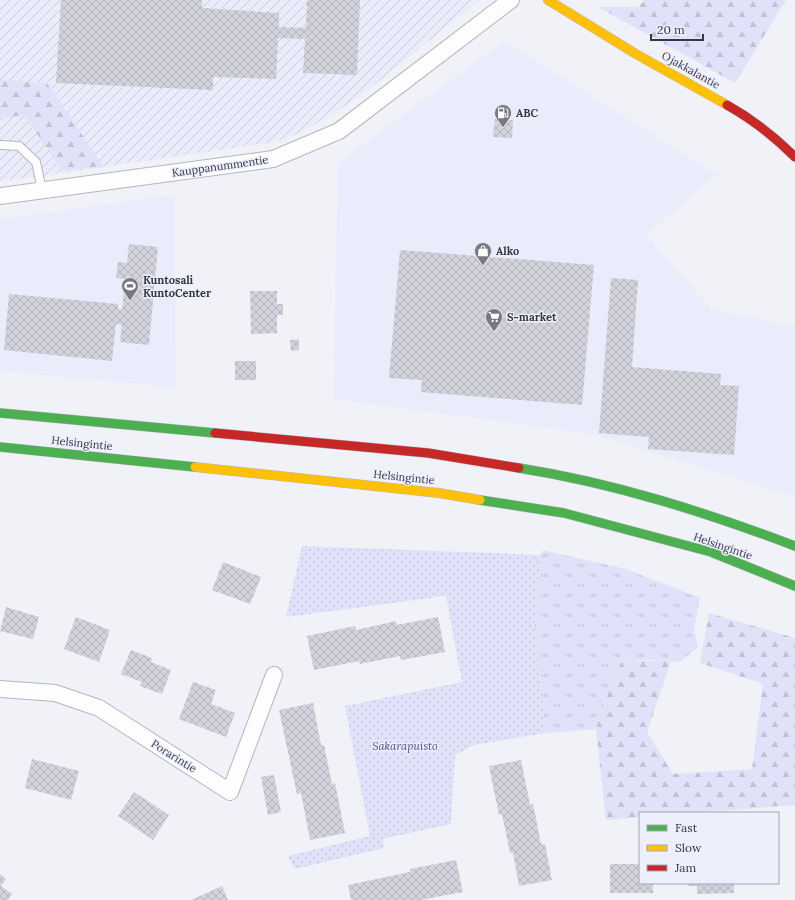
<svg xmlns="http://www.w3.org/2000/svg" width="795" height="900" font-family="Lora,serif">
<defs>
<pattern id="industrial-furrows" width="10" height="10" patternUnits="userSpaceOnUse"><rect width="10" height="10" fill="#eaecfc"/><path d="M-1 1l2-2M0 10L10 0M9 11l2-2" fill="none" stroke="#c9cbd9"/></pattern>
<pattern id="grass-tufts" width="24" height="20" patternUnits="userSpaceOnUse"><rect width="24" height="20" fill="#dfe2f8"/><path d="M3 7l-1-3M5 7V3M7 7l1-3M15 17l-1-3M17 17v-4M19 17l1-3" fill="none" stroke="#c0c2d6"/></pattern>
<pattern id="forest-firs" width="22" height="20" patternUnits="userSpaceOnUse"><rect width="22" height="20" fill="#dfe2f8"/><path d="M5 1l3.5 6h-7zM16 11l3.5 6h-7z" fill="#c0c2d6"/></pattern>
<pattern id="park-dots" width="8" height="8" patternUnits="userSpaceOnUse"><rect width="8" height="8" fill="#dfe2f8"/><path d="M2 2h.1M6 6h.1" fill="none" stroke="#c0c2d6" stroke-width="1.8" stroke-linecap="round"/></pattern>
<pattern id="building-cross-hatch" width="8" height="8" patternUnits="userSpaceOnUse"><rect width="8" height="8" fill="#d1d2db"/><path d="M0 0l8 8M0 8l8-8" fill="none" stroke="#b4b5bd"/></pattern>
</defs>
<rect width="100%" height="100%" fill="#f0f2f8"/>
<!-- built -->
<path fill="#eaecfc" d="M504,41L717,175L646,235L712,310L795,326V497L593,434L333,399L338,163Z
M174,195L176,387L0,371V219Z"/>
<!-- industrial -->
<path fill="url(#industrial-furrows)" d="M0,0H480L357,99L301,133L275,142L0,182Z"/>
<!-- grass -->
<path fill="url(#grass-tufts)" d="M543,550L626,569L700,598L694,629L698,647L680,662L654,660L622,661L608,689L596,729L545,733L534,620L541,555Z"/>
<!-- forest -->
<path fill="url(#forest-firs)" d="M645,0H786L735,83L598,7H638Z
M0,80L47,83L104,167L62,170L24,115L0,119Z
M709,613L795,638V805L693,813H640V817L606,820L596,729L608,689L622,661H671L647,732L673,774L752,769L763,684L700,663Z"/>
<!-- park -->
<path fill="url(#park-dots)" d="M302,546L541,555L534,620L545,733L474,745L455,755L451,824L382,839L384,848L295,869L288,856L370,836L345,706L462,682L446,596L286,617Z"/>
<!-- building -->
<path fill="url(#building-cross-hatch)" d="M61,0H202V8L279,13V27L306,28L307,0H360L357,75L303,73L305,39L278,38L276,79L213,77V90L56,83Z
M495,119L513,120L512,138L493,137Z
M129,244L158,247L149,345L120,342L122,325L116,324L112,361L4,350L9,294L118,304V309L122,310L125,279L116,278L118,262L127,263Z
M400,250L594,265L582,405L421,392L422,380L389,378Z
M611,278L638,280L632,367L721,374L720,385L739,386L734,455L648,449L649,437L599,433Z
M250,291H277V304H283V315H277V333L251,334Z
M299,339V350L291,351L290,340Z
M235,361H256V380H235Z
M223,562L261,577L250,604L212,590Z
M6,607L39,617L33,639L0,631Z
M76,617L110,630L99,662L64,649Z
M438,617L445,652L401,660L400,656L360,664L359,661L314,670L307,636L355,626L356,630L396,621L397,625Z
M131,650L152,658L151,662L171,670L162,694L140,686L142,682L121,674Z
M193,682L216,690L211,704L235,713L226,737L179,719Z
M313,703L321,745H324L332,784L335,783L345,833L310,840L301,793L297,794L279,710Z
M32,759L79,771L71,800L25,788Z
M521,760L530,805L533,804L541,844H545L552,880L519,886L513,853H510L502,814L499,815L489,766Z
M274,775L281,812L268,815L261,777Z
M134,792L169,815L153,840L118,816Z
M456,860L463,892L420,900H351L348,885L410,872V869Z
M610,864H640V883H653V893H610Z
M0,874L6,879L1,886L12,894L8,900H0Z
M688,883H734V893L697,894V886H688Z
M222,886L228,900H191Z"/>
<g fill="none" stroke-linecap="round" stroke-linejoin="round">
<defs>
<path id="lane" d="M0,145L19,146L36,162L42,190"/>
<path id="street" d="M0,196L273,159L339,131L511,0
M0,689L55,693L99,708L230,792L274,675"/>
<path id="fast" d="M0,413L215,433
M0,447L195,467
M519,468C614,483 705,512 795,546
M480,500L564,513L711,552L795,586"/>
<path id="slow" d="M548,0L636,54L727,105
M195,467L439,493L480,500"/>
<path id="jam" d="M727,105C752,119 775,137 795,157
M215,433L428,453L519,468"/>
</defs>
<!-- lane casing -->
<use href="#lane" stroke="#b5b6bf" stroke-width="10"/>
<!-- street casing -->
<use href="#street" stroke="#b5b6bf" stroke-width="18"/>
<!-- fast casing -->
<use href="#fast" stroke="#b5b6bf" stroke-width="10"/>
<!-- slow casing -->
<use href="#slow" stroke="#b5b6bf" stroke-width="10"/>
<!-- jam casing -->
<use href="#jam" stroke="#b5b6bf" stroke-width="10"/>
<!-- lane -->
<use href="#lane" stroke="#fdfdfe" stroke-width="8"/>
<!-- street -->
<use href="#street" stroke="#fdfdfe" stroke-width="16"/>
<!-- fast -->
<use href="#fast" stroke="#4caf50" stroke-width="9"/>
<!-- slow -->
<use href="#slow" stroke="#ffc107" stroke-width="9"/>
<!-- jam -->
<use href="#jam" stroke="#c62828" stroke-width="9"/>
</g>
<!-- icons -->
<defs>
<symbol id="fuel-pin" viewBox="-11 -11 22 30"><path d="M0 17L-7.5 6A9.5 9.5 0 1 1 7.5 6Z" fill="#777882" stroke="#edeffc"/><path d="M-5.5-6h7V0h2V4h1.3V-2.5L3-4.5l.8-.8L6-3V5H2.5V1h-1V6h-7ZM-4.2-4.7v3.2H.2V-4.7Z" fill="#fff"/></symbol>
<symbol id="shop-pin" viewBox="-11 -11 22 30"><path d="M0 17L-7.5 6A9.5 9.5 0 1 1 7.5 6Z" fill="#777882" stroke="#edeffc"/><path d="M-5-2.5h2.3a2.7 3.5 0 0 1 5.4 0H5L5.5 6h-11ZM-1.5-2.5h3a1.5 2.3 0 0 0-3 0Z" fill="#fff"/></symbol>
<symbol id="stadium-pin" viewBox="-11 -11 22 30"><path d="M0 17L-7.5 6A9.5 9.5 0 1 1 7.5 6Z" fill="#777882" stroke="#edeffc"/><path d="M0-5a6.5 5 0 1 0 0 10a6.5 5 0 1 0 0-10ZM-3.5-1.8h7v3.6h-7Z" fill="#fff"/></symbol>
<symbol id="supermarket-pin" viewBox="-11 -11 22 30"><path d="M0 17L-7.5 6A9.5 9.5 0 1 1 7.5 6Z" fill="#777882" stroke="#edeffc"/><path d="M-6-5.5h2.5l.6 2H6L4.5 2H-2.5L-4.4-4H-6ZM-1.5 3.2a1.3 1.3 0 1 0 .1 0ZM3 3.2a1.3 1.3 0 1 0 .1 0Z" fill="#fff"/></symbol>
</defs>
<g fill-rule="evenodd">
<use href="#fuel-pin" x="493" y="103" width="20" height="27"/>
<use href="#shop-pin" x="473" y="241" width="20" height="27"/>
<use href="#stadium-pin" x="120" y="276" width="20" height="27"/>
<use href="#supermarket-pin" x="484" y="307" width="20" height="27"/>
</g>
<g text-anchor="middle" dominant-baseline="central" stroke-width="3" stroke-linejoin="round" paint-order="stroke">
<!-- street labels -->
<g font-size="11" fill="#363743" stroke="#edeffc">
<text transform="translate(691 70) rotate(29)">Ojakkalantie</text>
<text transform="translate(220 166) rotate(-8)">Kauppanummentie</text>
<text transform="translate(82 443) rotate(6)">Helsingintie</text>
<text transform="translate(404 477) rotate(6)">Helsingintie</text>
<text transform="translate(723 546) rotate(19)">Helsingintie</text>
<text transform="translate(174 756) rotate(32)">Porarintie</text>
</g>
<!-- poi labels -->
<g font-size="11" font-weight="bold" fill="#363743" stroke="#edeffc" text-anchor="start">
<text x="516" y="113">ABC</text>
<text x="496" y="251">Alko</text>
<text x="143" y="280">Kuntosali<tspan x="143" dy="13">KuntoCenter</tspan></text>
<text x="507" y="317">S-market</text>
</g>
<!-- park labels -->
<g font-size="11" font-style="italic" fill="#4c4a9c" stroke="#edeffc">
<text x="405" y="746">Sakarapuisto</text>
</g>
</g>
<!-- legend -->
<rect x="639" y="812" width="140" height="72" fill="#edeffc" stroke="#a4a5b2"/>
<rect x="647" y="825" width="20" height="6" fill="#4caf50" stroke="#a4a5b2"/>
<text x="675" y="832" font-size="12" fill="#363743">Fast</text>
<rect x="647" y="845" width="20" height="6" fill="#ffc107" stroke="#a4a5b2"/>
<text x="675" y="852" font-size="12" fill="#363743">Slow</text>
<rect x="647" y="865" width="20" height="6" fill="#c62828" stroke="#a4a5b2"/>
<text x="675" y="872" font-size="12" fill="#363743">Jam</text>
<!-- scale -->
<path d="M651 34v6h52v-6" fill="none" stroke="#363743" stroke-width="2"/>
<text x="657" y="34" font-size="12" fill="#363743" stroke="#edeffc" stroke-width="3" paint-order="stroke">20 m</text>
</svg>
